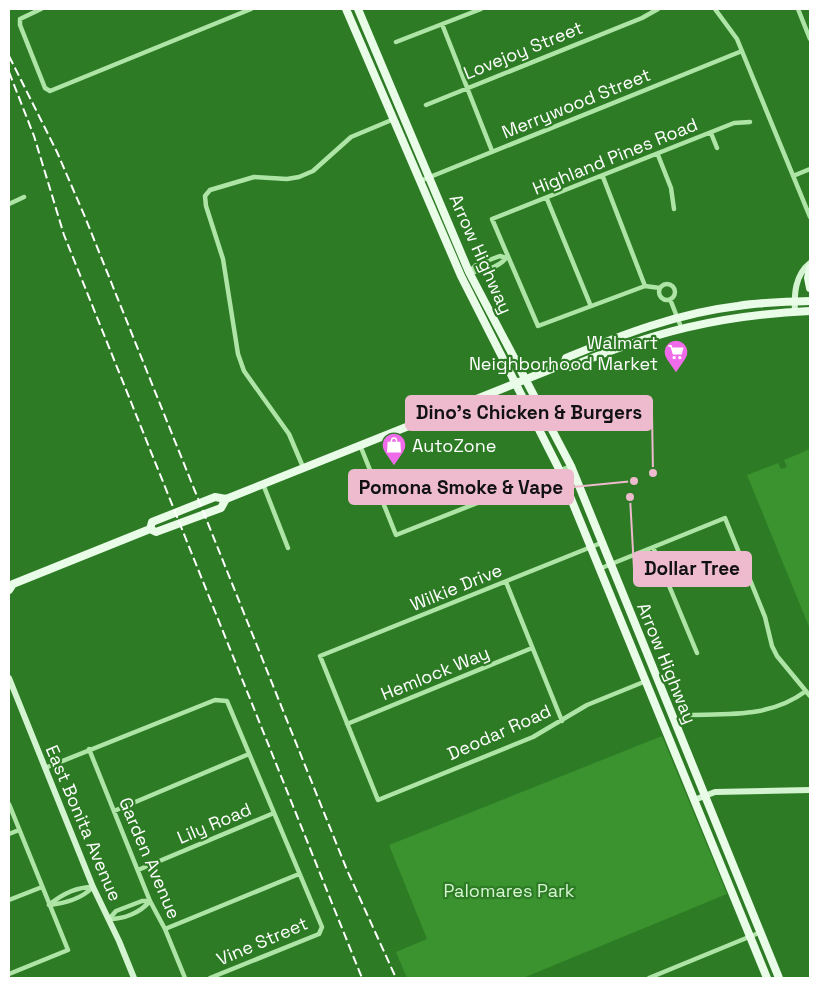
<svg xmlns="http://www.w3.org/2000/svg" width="819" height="987" font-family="'Space Grotesk',sans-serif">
<rect width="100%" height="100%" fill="#2d7b24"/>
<!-- green -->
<path fill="#3a932e" d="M810,449V629L747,475L778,463L781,469L787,467L784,460Z
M662,736L727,894L523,978H407L396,952L427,939L389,845Z"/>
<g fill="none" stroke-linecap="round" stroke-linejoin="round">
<!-- street -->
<path stroke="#aee5a7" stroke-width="4.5" d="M41,9L20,19V25L45,88L50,91L251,9
M715,9L737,39L810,217
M798,9L810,39
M442,24L492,151
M396,42L481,9
M426,105L642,18L658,9
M711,133L717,148
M658,155L671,188L674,209
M793,176L810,169
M603,177L645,286L660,288
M420,181L742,51
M547,199L590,304
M9,204L24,197
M500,256L506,258C498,268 482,272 469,272L476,265Z
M659 292a8 8 0 1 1 16 0a8 8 0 1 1-16 0Z
M645,286L538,326L492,219L734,123L750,122
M670,299L681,327
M360,445L396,535L571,466
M303,467L289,434L244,371L238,354L223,259L206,206L205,196L210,190L254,177L287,179L299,177L313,171L351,137L394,119
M263,484L288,548
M601,543L320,656L378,800L533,737L587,705L646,681
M653,547L697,653
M599,569L725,518L765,617L772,646L777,656L810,696
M506,582L562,721
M685,711L690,715C732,714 771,717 806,691
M347,724L532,648
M89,749L150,901L165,929L185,978
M45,768L215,700L227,701L322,927L319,934L210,978
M9,804L68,950L9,974
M114,811L249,754
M9,834L19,830
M138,870L274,813
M9,900L42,887
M142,901H150C140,913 124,919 109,919L116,911Z
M49,905C62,894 76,887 93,887
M49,905C66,903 81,899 93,887
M165,929L299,874
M649,978L761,932"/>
<!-- secondary -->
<path stroke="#d4f4d1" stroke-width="6" d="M795,312C794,294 795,275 810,263
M9,678L93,887L119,941L134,978
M694,800L715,792L810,790"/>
<!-- primary -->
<path stroke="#e9fce8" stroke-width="8" d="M346,9L461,276L558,467L767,978
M358,9L469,272L571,466L779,978
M810,268L808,278L810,288
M564,364L566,358C621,335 678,313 738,306C762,302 786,302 810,301
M150,529L152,522L215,497L226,499L564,364L570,367C653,332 720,315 810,311
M9,590L13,584L150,529L156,532L221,508L226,499"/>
<!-- rail -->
<path stroke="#fff" stroke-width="2" stroke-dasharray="9 4" stroke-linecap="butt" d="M9,56L57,152L85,217L347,870L396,978
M9,72L34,136L64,235L362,978"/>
</g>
<!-- icons -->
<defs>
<symbol id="supermarket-pin" viewBox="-11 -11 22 30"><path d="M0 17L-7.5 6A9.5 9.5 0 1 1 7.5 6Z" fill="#ef6be9" stroke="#2d7b24"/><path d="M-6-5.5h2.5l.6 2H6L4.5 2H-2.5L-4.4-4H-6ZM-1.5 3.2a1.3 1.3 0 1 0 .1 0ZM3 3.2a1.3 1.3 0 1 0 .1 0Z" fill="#fff"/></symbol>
<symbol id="shop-pin" viewBox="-11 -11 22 30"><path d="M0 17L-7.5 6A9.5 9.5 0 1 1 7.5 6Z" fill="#ef6be9" stroke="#2d7b24"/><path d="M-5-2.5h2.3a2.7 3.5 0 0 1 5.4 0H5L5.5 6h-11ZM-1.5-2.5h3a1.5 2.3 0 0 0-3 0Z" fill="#fff"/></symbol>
</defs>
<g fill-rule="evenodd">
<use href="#supermarket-pin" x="662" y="338" width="28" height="38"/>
<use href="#shop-pin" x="380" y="431" width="28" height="38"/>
</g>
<g text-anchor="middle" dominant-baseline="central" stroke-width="4.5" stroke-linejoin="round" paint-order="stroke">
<!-- street labels -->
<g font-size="18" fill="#fff" stroke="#2d7b24">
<text transform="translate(523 50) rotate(-22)">Lovejoy Street</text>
<text transform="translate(576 103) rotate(-22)">Merrywood Street</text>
<text transform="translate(615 156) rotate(-22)">Highland Pines Road</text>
<text transform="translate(481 254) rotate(66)">Arrow Highway</text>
<text transform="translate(456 587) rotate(-22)">Wilkie Drive</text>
<text transform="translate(667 663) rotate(68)">Arrow Highway</text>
<text transform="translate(435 673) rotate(-22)">Hemlock Way</text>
<text transform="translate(499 732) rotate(-24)">Deodar Road</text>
<text transform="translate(84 823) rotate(67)">East Bonita Avenue</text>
<text transform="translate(214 823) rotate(-23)">Lily Road</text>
<text transform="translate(150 858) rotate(67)">Garden Avenue</text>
<text transform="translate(262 941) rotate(-23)">Vine Street</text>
</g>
<!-- poi labels -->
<g font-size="18" fill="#fff" stroke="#2d7b24" text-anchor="end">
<text x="658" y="342">Walmart<tspan x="658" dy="21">Neighborhood Market</tspan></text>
<text x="412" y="445" text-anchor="start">AutoZone</text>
</g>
<!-- park labels -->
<g font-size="18" fill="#d6f6d2" stroke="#2d7b24">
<text x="509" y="890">Palomares Park</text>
</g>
</g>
<!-- callouts -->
<path fill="none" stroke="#edbace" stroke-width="2" d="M653 473L652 413M634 481L573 487M630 497L634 569"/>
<g fill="#edbace" stroke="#2d7b24" stroke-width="2">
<circle cx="653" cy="473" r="5"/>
<circle cx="634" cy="481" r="5"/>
<circle cx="630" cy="497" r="5"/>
</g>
<g fill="#edbace" stroke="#edbace" stroke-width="2">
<rect x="406" y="396" width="246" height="34" rx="5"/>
<rect x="349" y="470" width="224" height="34" rx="5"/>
<rect x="634" y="552" width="117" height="34" rx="5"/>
</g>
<g font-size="19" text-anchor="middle" font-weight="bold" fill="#111">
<text x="529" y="419">Dino's Chicken &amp; Burgers</text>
<text x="461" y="494">Pomona Smoke &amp; Vape</text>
<text x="692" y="575">Dollar Tree</text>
</g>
<!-- border -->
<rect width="819" height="987" fill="none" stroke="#ffffff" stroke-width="20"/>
</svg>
